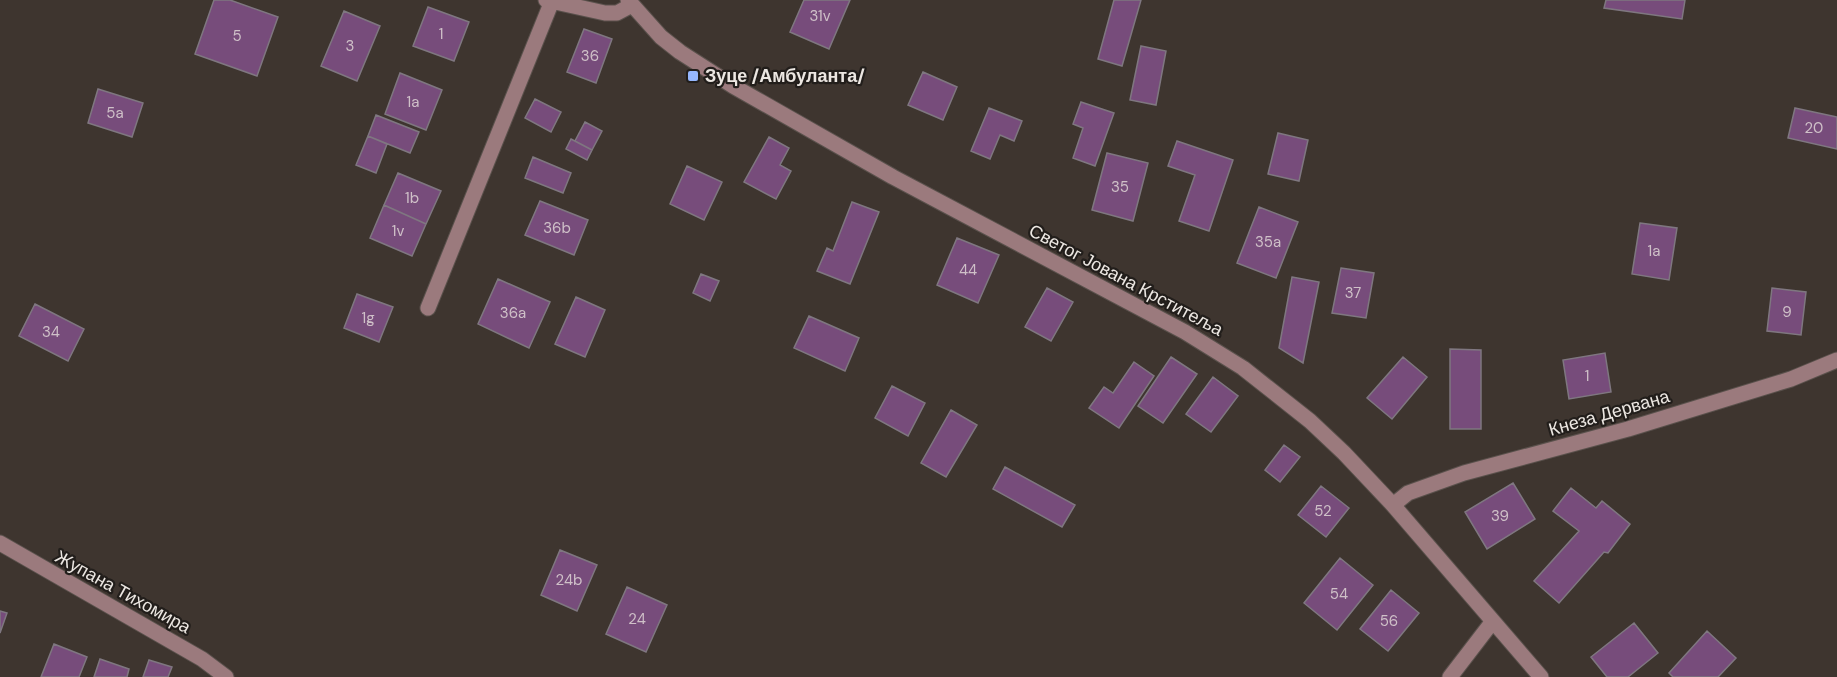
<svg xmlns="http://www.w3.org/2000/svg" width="1837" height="677" font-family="'DM Sans',sans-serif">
<rect width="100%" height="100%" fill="#3e352f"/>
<!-- building -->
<path fill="#774c7b" stroke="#7f7780" stroke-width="1.5" d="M214,0H230L278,17L257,76L195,54Z
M804,0H850L829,49L790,32Z
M1114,0H1141L1122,66L1098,59Z
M1606,0H1685L1682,19L1604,8Z
M428,7L469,22L454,61L413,46Z
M344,11L380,26L357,81L321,66Z
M584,29L612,39L596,83L567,72Z
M1141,46L1166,51L1156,105L1130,100Z
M923,72L957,87L943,120L908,105Z
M400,73L442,90L426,130L385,114Z
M98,89L143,103L132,137L88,123Z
M535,99L561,112L551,132L525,118Z
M1081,102L1114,113L1095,166L1073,158L1083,128L1073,124Z
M989,108L1022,121L1014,141L1000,135L990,159L971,151Z
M1795,108L1837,117V149L1788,138Z
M376,115L419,132L410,153L368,136Z
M585,122L602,131L592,150L575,141Z
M1278,133L1308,140L1299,181L1268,174Z
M368,136L387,144L376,173L356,165Z
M769,137L789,148L780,165L791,171L776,199L744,182Z
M571,139L592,150L587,160L566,149Z
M1177,141L1233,160L1209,231L1179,221L1195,175L1168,166Z
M1107,153L1148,163L1133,221L1092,210Z
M533,157L571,173L563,193L525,178Z
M687,166L722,182L704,220L670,204Z
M398,173L441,191L426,224L384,205Z
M540,201L588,220L574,255L525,235Z
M852,202L879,212L850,284L817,271L827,248L833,251Z
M384,205L426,224L412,256L370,238Z
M1259,207L1298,222L1276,278L1237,263Z
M1640,223L1677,228L1669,280L1632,274Z
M957,238L999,255L978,303L937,285Z
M1341,268L1374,273L1366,318L1332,313Z
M701,274L719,281L710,301L693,293Z
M1292,277L1319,282L1303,363L1279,348Z
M498,279L550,302L529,348L478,324Z
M1047,288L1073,302L1051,341L1025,327Z
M1772,288L1806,292L1801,335L1767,331Z
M357,294L393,307L379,342L344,328Z
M576,297L605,310L585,357L555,344Z
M35,304L84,329L68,361L19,336Z
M809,316L859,338L845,371L794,348Z
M1450,349L1481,350V429H1450Z
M1605,353L1611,392L1569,399L1563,360Z
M1171,357L1197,374L1163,423L1138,406Z
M1403,357L1427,377L1392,419L1367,398Z
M1134,362L1154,376L1119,428L1089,408L1104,387L1113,393Z
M1213,377L1238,396L1211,432L1186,414Z
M892,386L925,403L908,436L875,418Z
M951,410L977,425L946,477L921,463Z
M1284,445L1300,457L1280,482L1265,470Z
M1005,467L1075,505L1062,527L993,489Z
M1513,483L1535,519L1487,549L1465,512Z
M1321,486L1349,508L1326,537L1298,515Z
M1571,488L1596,508L1602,501L1630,524L1608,553L1604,552L1559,603L1534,581L1579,531L1553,511Z
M560,550L597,565L577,611L541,595Z
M1340,558L1373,585L1337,630L1304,603Z
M627,587L667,605L646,652L606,634Z
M1391,590L1419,613L1388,651L1360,629Z
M0,611L7,613L0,633Z
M1634,623L1658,653L1628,677H1607L1591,657Z
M1707,631L1736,658L1718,677H1673L1669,673Z
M54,644L87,657L79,677H41Z
M100,659L129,669L127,677H94Z
M149,660L172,667L168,677H143Z"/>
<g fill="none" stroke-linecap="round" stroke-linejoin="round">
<defs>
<path id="minor" d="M546,0L605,13H617L632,5
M628,0L661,37L680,52L733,86L893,177L1185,332L1243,368L1310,421L1344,453L1393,505L1541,677
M428,308L552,1
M1393,505L1408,493L1464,473L1628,429L1791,379L1837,360
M0,543L202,659L226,677
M1450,677L1493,621"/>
</defs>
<!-- minor casing -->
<use href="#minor" stroke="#5a514c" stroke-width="17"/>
<!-- minor -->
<use href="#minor" stroke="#9b7a7d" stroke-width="15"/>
</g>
<!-- markers -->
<rect fill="#95b6fd" stroke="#221e1b" stroke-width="2" x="687" y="70" width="12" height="12" rx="3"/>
<g text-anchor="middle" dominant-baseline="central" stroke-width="4.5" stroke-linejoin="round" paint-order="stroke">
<!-- number labels -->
<g font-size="15" fill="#cfc0c8">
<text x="820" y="16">31v</text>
<text x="441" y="34">1</text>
<text x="237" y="36">5</text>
<text x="350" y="46">3</text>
<text x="590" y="56">36</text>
<text x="413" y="102">1a</text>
<text x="115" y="113">5a</text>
<text x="1814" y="128">20</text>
<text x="1120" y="187">35</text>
<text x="412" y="198">1b</text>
<text x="557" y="228">36b</text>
<text x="398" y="231">1v</text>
<text x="1268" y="242">35a</text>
<text x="1654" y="251">1a</text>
<text x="968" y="270">44</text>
<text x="1353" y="293">37</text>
<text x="1787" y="312">9</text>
<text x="513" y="313">36a</text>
<text x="368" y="318">1g</text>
<text x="51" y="332">34</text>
<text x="1587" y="376">1</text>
<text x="1323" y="511">52</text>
<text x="1500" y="516">39</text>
<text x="569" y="580">24b</text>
<text x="1339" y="594">54</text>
<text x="637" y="619">24</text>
<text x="1389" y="621">56</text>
</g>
<!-- poi labels -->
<g font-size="18" font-weight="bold" fill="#ece7e2" stroke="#221e1b" text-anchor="start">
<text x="705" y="76">Зуце /Амбуланта/</text>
</g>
<!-- street labels -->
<g font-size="18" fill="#ece7e2" stroke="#221e1b">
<text transform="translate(1126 280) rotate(28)">Светог Јована Крститеља</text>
<text transform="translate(1609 413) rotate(-16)">Кнеза Дервана</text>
<text transform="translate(123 592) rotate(29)">Жупана Тихомира</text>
</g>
</g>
</svg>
